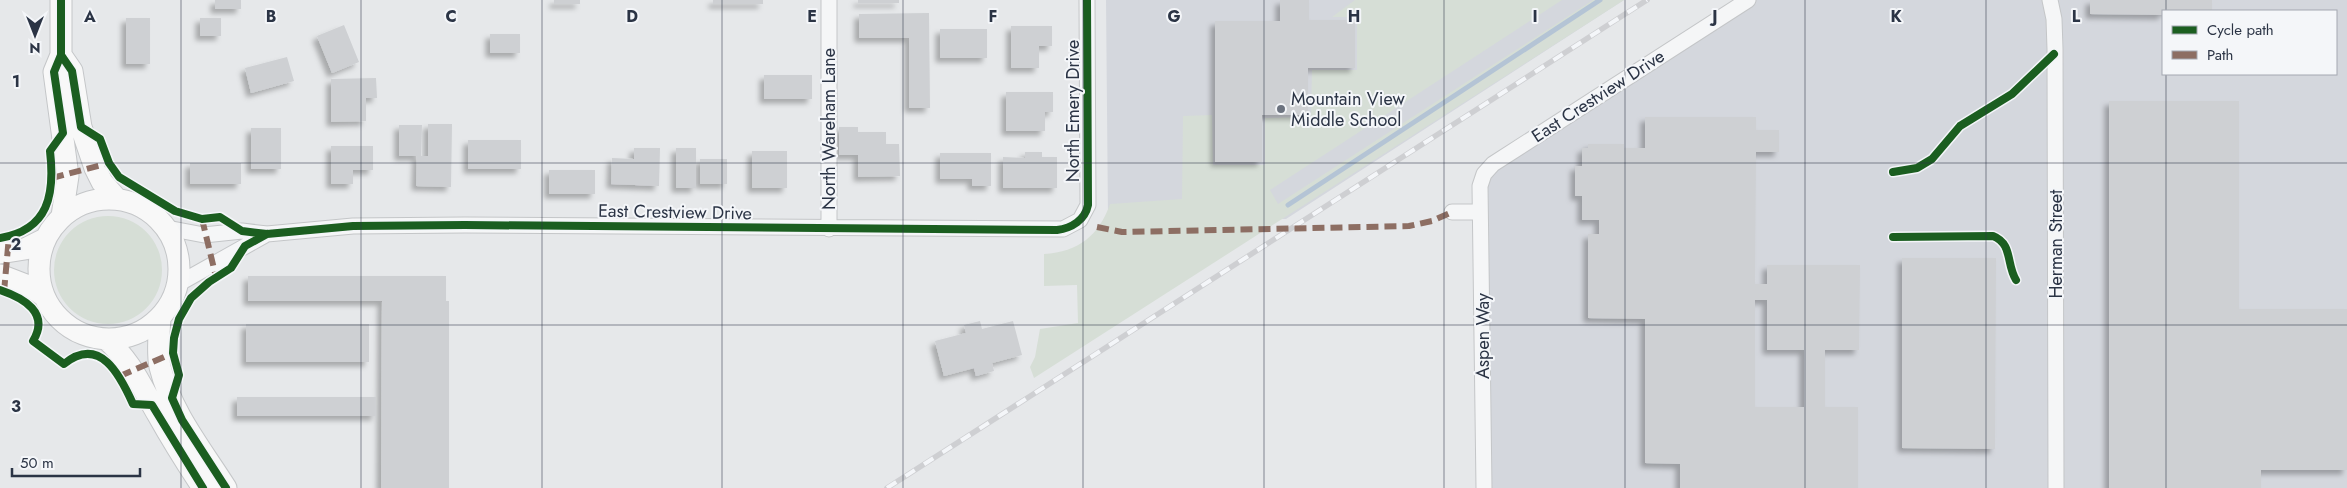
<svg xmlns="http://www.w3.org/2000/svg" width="2347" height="488" font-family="Jost,sans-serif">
<defs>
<filter id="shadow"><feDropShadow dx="-4.5" dy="4.5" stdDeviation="2.5" flood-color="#0004"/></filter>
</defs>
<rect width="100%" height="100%" fill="#e6e8ea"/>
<!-- built -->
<path fill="#d4d7dd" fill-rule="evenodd" d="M1106,0H1624L1286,219L1108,218Z
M1737,0H2347V488H1481L1480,212L1493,164ZM2163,11H2336V74H2163Z"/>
<!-- green -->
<path fill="#d6ded6" d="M1355,0H1562L1270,190L1278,204L1593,0H1624L1034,378L1030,367L1035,357L1040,329L1078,323L1077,285L1044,286V254C1079,252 1099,235 1110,204L1182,199L1183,116L1212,115L1213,165H1265V118L1311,117L1312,70H1357V17H1332Z
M54 270a54 54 0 1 1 108 0a54 54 0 1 1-108 0Z"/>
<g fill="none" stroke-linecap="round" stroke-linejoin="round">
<!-- stream -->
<path stroke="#b4c4d5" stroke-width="5" d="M1288,205L1600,0"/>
</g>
<!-- building -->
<path fill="#ced0d3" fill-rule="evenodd" filter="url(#shadow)" d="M215,0H241V9H215Z
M554,0H580V4H554Z
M713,0H763V4H713Z
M858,0H899V3H858Z
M1280,0H1309V20H1355V68H1308V115H1262V162H1215V21H1280Z
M2090,0H2212V11H2163V15L2090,14Z
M929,13L930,108H909V38H859V14Z
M126,18H150V64H126Z
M200,18H221V36H200Z
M344,25L359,62L332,73L317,36Z
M1011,26H1052V46H1039V68H1011Z
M940,29H987V58H940Z
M490,34H520V53H490Z
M287,57L294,81L251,93L245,68Z
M764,75H812V99H764Z
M376,78L377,98H366V121L331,122V79Z
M1006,92H1053V112H1045V131H1006Z
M2109,101H2239V309H2347V470H2261V488H2109Z
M1645,117H1756V130H1779V152H1756L1755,284H1767V265H1860L1859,350H1825V407H1858V488H1680V464L1645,463V319L1588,318V234H1599V220H1582V196H1575V166H1582V148H1588V144H1624V148H1645ZM1755,300H1767V350H1804V407H1755Z
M428,124H452L451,187L416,186L417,156H399V125H422L421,156H428Z
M839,127H858V132H886V144H899L900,176L858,177V155H839Z
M251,128H281V169H251Z
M468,140H521V169H468Z
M331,146H373V170H353V184H331Z
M634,148H660L659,186L611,184L612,158L634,159Z
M676,148H696V188H676Z
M752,151H787V188H752Z
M1025,152H1042V157H1057V188H1003V157L1025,158Z
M940,153H991V186H972V179H940Z
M700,159H727V184H700Z
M190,163H241V184H190Z
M549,170H595V194H549Z
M1902,258H1996L1995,449L1902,448Z
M248,276H446V301H449V488H381L382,301H248Z
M980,321L982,329L1013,321L1022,355L992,363L994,371L976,376L974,368L944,376L935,341L966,333L964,325Z
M246,324H369V362H246Z
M237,397H376V416H237Z"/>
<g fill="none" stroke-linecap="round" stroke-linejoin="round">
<defs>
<path id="street" d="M2050,0L2054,19L2055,49L2056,488
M1452,212H1480
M167,228L204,235L242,231L267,234L353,226L465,225L1063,229L1080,220L1088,205L1087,0
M829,229V0
M178,284L267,234
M1484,488L1480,186L1484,174L1493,164L1748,0"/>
<path id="secondary" d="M61,0V55L54,72L68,176L62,216
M61,55L72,71L81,127L95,168L102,182L116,198
M39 269a70 70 0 1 1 140 0a70 70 0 1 1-140 0Z
M0,253L25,249L45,239
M0,275L31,287L44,296
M160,318C159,334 157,352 160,367C171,412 202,450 226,488
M106,339C132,362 141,386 158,415C172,440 187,464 203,488"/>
</defs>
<!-- street casing -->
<use href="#street" stroke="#c4c6c8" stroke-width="17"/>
<!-- secondary casing -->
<use href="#secondary" stroke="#c4c6c8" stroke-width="23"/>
<!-- street -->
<use href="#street" stroke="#f5f6f7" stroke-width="15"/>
<!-- secondary -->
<use href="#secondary" stroke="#f8f8f8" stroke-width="21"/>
<defs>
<path id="rail" d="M887,488L1647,0"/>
</defs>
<!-- rail casing -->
<use href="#rail" stroke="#cecfd2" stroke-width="5.5"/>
<!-- rail -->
<use href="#rail" stroke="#f4f6f9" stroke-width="4" stroke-dasharray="11" stroke-linecap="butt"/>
<!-- quiet -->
<path stroke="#8d6e63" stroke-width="6" stroke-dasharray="12 6" stroke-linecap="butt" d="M52,178L109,163
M202,219L216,277
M1097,227L1122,232L1409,226L1432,221L1452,212
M4,292L9,236
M120,376L173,353"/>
<defs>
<path id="cycleway" d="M61,55L72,71L81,127L100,139L109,163L119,177L175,211L202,219L220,217L242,231L267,234L353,226L465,225L1057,230C1072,228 1085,220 1088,205L1087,0
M1893,172L1917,168L1932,159L1960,126L2012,94L2054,54
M1893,237L1993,236C2013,244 2006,264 2016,280
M0,238C49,230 55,194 50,151L63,133L54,72L61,55V0
M0,290C24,298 50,313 33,341L64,364C100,335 120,375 133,404L152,405L203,488
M226,488L182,420L172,398L179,375L173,353L174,338L179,319L191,298L209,282L231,268L245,246L267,234"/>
</defs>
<!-- cycleway casing -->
<use href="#cycleway" stroke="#f4f6f9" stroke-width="11"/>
<!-- cycleway -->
<use href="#cycleway" stroke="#1b5e20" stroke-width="8"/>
</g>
<!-- grid -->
<path fill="none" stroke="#2b3445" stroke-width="1" stroke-opacity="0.55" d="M181,0V488M361,0V488M542,0V488M722,0V488M903,0V488M1083,0V488M1264,0V488M1444,0V488M1625,0V488M1805,0V488M1986,0V488M2166,0V11M2166,74V488M0,163H2347M0,325H2347"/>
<!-- markers -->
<circle fill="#6c737f" stroke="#f4f6f9" stroke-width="2" cx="1281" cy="109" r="5"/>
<g text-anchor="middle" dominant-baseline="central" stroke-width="4" stroke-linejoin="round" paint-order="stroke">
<!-- street labels -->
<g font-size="18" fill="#2b3445" stroke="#f4f6f9">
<text transform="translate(1598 96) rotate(-33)">East Crestview Drive</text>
<text transform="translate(1073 111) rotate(-90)">North Emery Drive</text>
<text transform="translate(829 129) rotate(-90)">North Wareham Lane</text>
<text transform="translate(675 212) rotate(1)">East Crestview Drive</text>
<text transform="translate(2056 244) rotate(-90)">Herman Street</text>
<text transform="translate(1483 336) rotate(-90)">Aspen Way</text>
</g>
<!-- poi labels -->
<g font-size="18" fill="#2b3445" stroke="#f4f6f9" text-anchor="start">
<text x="1291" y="99">Mountain View<tspan x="1291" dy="21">Middle School</tspan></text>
</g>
</g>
<g font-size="16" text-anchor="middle" font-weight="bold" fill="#2b3445" stroke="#f4f6f9" stroke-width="4" stroke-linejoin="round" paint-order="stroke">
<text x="90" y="22">A</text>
<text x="271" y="22">B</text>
<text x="451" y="22">C</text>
<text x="632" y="22">D</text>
<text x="812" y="22">E</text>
<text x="993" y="22">F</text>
<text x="1174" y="22">G</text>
<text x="1354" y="22">H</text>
<text x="1535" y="22">I</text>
<text x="1715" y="22">J</text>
<text x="1896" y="22">K</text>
<text x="2076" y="22">L</text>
<text x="16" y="87">1</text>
<text x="16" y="250">2</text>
<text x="16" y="412">3</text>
</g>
<!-- legend -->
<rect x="2162" y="10" width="175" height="65" fill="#f4f6f9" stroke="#a4a8b1"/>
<rect x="2172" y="26" width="25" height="8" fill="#1b5e20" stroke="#a4a8b1"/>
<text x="2207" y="35" font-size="15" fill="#2b3445">Cycle path</text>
<rect x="2172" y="51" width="25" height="8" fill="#8d6e63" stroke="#a4a8b1"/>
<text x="2207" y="60" font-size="15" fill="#2b3445">Path</text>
<!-- north arrow -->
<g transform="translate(35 35) rotate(180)" stroke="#f4f6f9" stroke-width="4" paint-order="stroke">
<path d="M0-4L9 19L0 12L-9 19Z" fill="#2b3445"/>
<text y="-8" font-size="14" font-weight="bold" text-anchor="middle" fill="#2b3445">N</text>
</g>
<!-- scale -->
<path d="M12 468v8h128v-8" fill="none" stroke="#2b3445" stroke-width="2.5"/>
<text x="20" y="468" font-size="15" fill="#2b3445" stroke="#f4f6f9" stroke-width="4" paint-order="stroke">50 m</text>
</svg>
